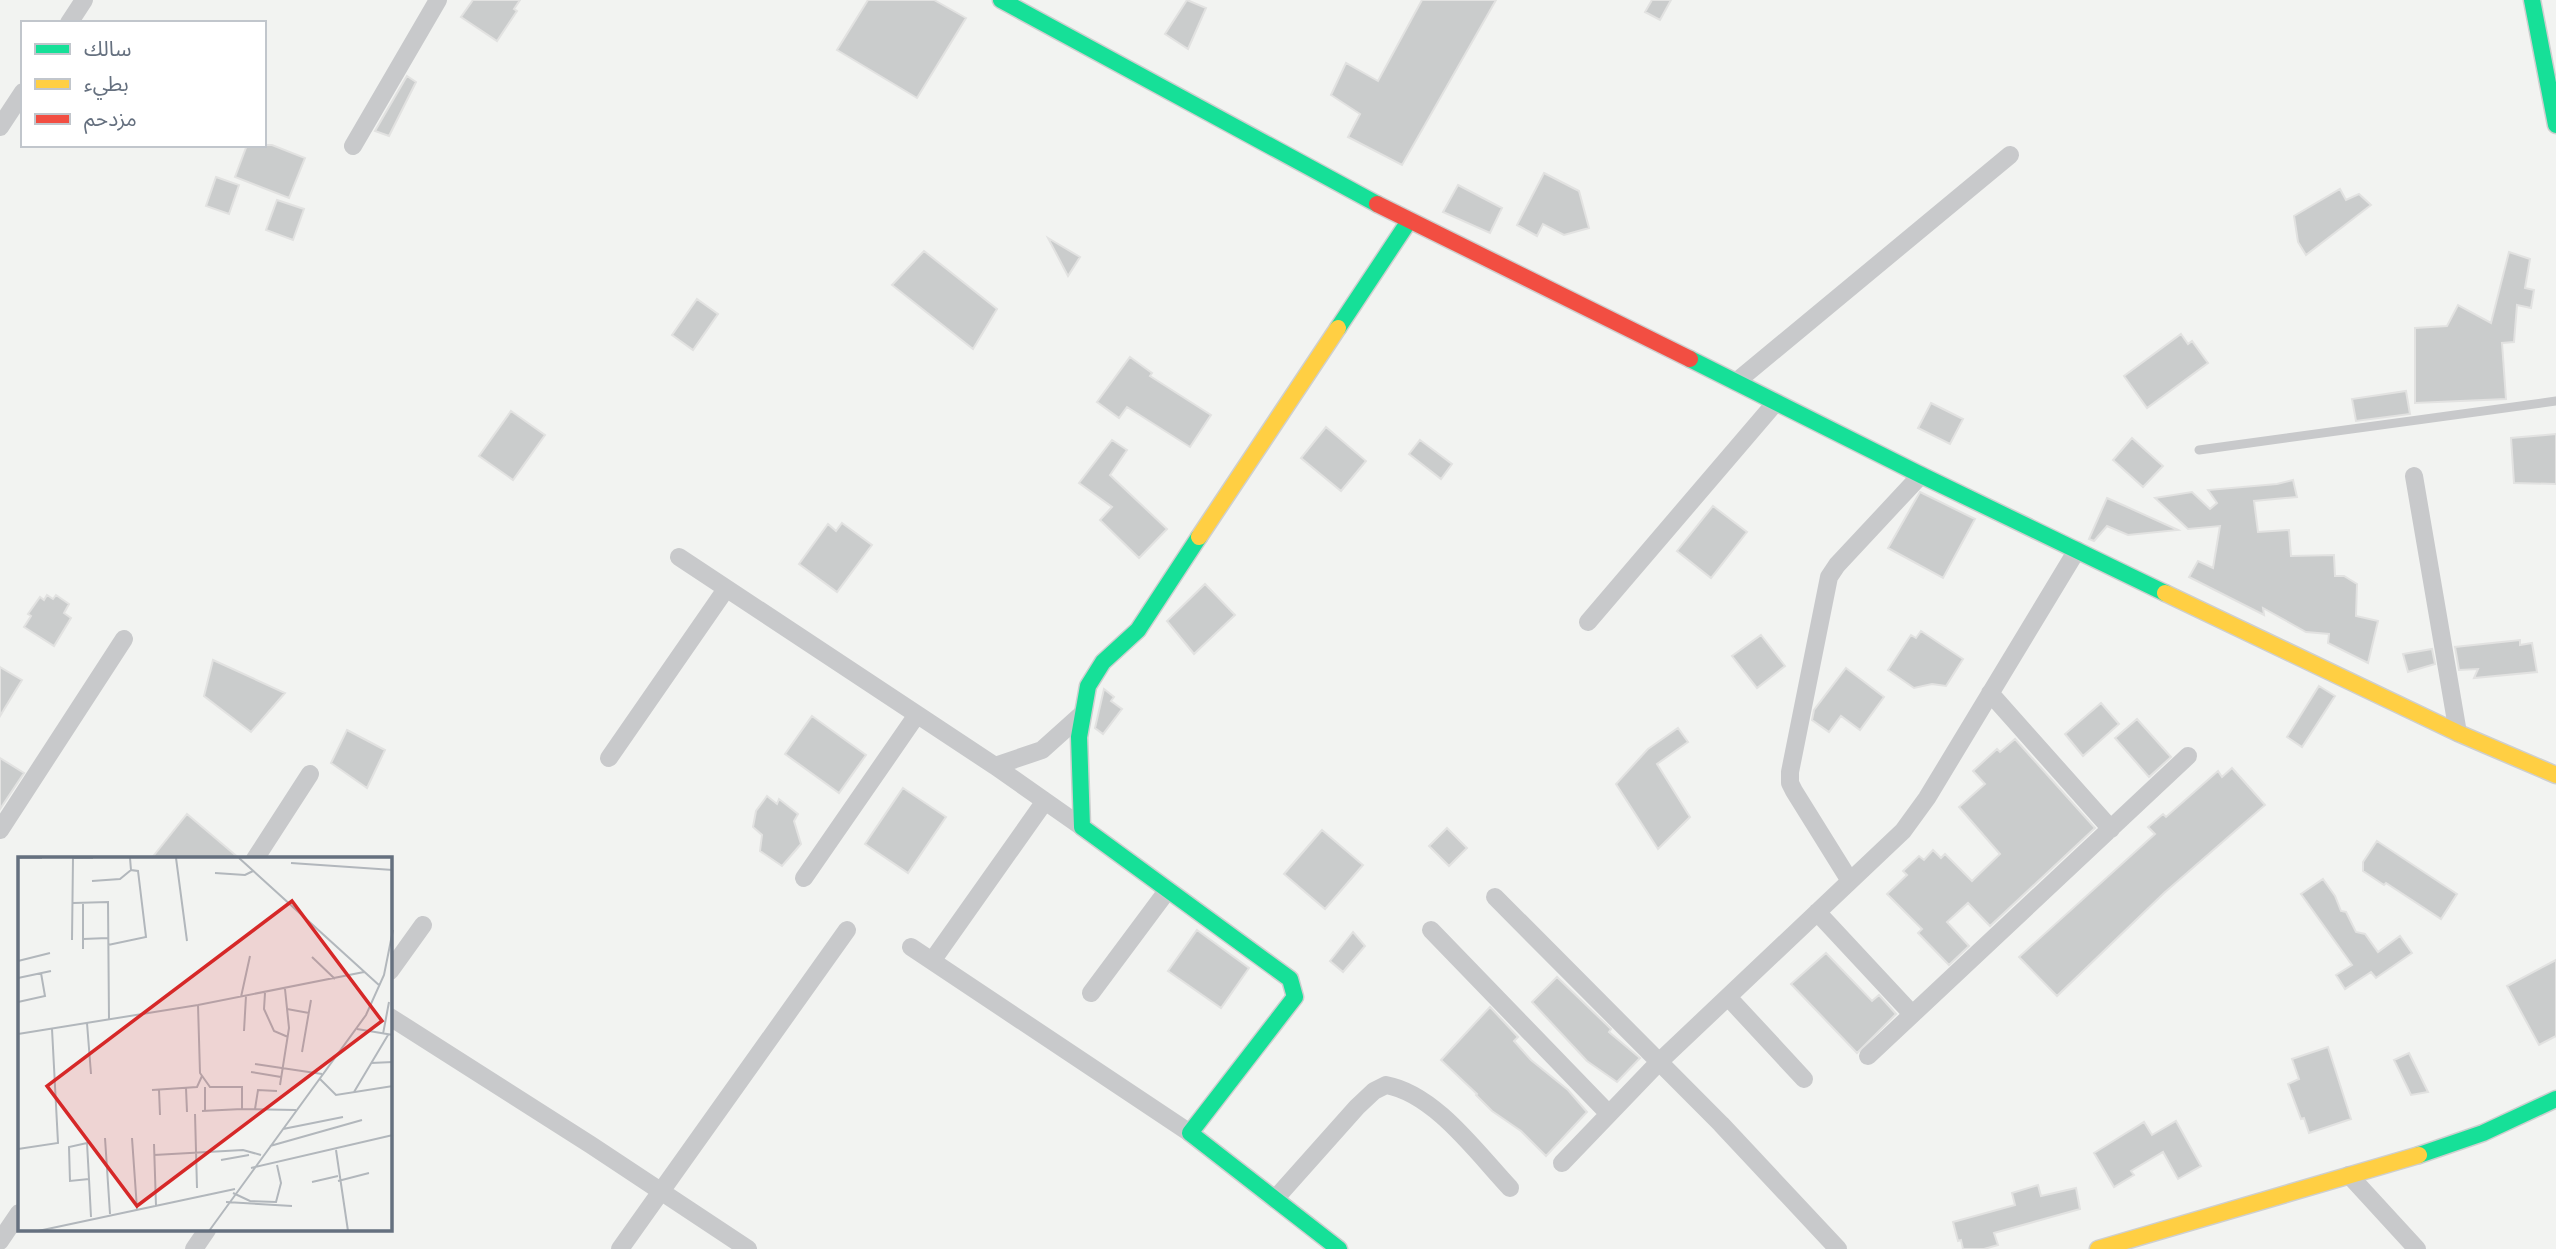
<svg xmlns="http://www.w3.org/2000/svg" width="2556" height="1249" font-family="'Exo 2','Noto Sans Arabic',sans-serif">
<rect width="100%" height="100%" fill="#f2f3f1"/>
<!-- building -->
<path fill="#cacccc" stroke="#e2e2e1" stroke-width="2" d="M473,0H520L514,9L517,11L497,41L461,17Z
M868,0H934L966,18L917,98L837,50Z
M1187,0L1206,8L1188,49L1165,34Z
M1422,0H1496L1402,165L1348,137L1360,114L1331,95L1346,63L1378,81Z
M1652,0H1671L1660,20L1645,12Z
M407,76L416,82L389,136L375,131Z
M247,145H272L305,158L289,198L235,177Z
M1544,173L1579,191L1589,228L1564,235L1543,224L1537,236L1517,225Z
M216,177L239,185L229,214L206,206Z
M1458,185L1502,208L1490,233L1443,212Z
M2340,189L2346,200L2359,194L2371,205L2306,255L2298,242L2294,216Z
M277,200L304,209L293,240L266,230Z
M1048,238L1080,257L1068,276Z
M924,251L997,309L973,349L892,285Z
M2509,252L2530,259L2525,288L2534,290L2531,308L2517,305L2514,342L2502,343L2506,399L2415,403V328L2447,326L2458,305L2491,323Z
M697,299L718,314L693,350L672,335Z
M2181,334L2188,344L2192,341L2208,363L2147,408L2124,376Z
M1130,357L1152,373L1150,376L1211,415L1190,447L1127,407L1119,418L1097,402Z
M2406,391L2410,414L2356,421L2352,399Z
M1931,403L1963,419L1950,444L1918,428Z
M511,411L545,435L513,480L479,456Z
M1326,427L1366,461L1341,491L1301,458Z
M2556,434V484L2514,483L2511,438Z
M2132,438L2163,466L2143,487L2113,460Z
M1112,440L1127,450L1110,475L1167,529L1139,558L1100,520L1112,507L1079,483Z
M1420,440L1452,464L1441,479L1409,454Z
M2293,480L2297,497L2254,501L2258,532L2289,530L2291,556L2334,555L2335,576H2344L2357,584L2356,616L2378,621L2368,663L2328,643L2329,634L2306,632L2263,608L2264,615L2189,577L2198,561L2213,568L2220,526L2188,529L2155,498L2192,492L2210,509L2217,503L2208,490L2277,484Z
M1920,492L1975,519L1943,578L1888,548Z
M2107,498L2125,506L2178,530L2128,535L2107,526L2094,541L2089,539Z
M1713,506L1747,532L1711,578L1677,551Z
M842,523L872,545L837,592L799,564L828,524L836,531Z
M1205,584L1235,615L1194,654L1167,621Z
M47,595L53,599L56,595L69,604L64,613L71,618L54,646L24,627L31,616L28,614L40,597L44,600Z
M1921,631L1963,659L1946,686L1932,684L1914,688L1888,670L1911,635L1916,638Z
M1761,635L1785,666L1757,688L1732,656Z
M2520,640V645L2532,643L2537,672L2474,678L2478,669L2459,670L2455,647Z
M2432,649L2435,664L2408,672L2403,654Z
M213,660L285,693L251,732L204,696Z
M0,667L22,680L0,716Z
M1846,668L1884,697L1860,730L1841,716L1829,732L1812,720L1814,710Z
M2319,686L2335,696L2302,747L2287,737Z
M1104,689L1114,697L1111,701L1122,709L1103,734L1095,728Z
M2101,703L2119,724L2083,756L2065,734Z
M812,716L866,755L839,793L785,754Z
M2137,719L2171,757L2149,777L2115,738Z
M1678,728L1688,742L1657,764L1690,817L1658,849L1616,784L1648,749Z
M347,730L385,750L367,788L331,763Z
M2015,739L2095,828L1990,926L1968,903L1947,922L1969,946L1949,965L1918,933L1922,929L1887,894L1907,875L1903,871L1919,856L1924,860L1933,850L1941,858L1945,854L1972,881L2000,854L1959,807L1985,784L1973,771L1997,749L2000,752Z
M0,758L24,773L0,809Z
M2232,768L2265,805L2164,893L2057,996L2019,957L2155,834L2148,827L2163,814L2166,817L2218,771L2222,777Z
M903,788L946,817L908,873L865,844Z
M767,796L777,804L779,799L798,814L794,821L801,844L782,866L760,851L762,835L753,827L756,811Z
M187,814L240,859H151Z
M1447,828L1467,848L1449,866L1429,846Z
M1322,830L1363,865L1325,909L1284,874Z
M2377,841L2457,894L2441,919L2386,883L2384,885L2363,871V862Z
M2323,879L2335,896L2341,911L2346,912L2356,932L2365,934L2378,952L2400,936L2412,953L2376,978L2371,972L2345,989L2336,975L2352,965L2301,894Z
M1197,930L1249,968L1221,1008L1168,971Z
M1353,932L1365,946L1343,972L1330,961Z
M1826,953L1872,1001L1879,995L1896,1014L1857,1053L1791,984Z
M2556,960V1036L2539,1045L2507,986Z
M1557,977L1611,1029L1609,1032L1640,1058L1617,1082L1587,1061L1532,1002Z
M1490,1007L1518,1037L1514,1041L1531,1060L1568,1090L1587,1112L1546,1156L1521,1131L1492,1111L1476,1095L1477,1094L1441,1060Z
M2328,1047L2351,1119L2309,1133L2304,1118L2301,1119L2288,1084L2299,1079L2292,1059Z
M2409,1053L2428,1092L2411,1095L2394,1060Z
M2176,1121L2201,1166L2178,1179L2163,1152L2131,1171L2134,1175L2114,1187L2094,1153L2144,1122L2152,1135Z
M2038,1185L2041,1196L2076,1188L2080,1209L1994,1233L1998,1245L1984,1249H1963L1961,1240L1958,1241L1953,1222L2015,1205L2012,1193Z"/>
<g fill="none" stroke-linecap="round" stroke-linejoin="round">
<defs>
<path id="fast" d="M1001,0L1377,204
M2532,0L2556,125
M1338,328L1409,221
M1690,359L1921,475L2165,593
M1199,537L1138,630L1103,662L1088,686L1079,737L1082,827L1290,979L1295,997L1190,1133L1339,1249
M2419,1155L2483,1133L2556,1099"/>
<path id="slow" d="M1199,537L1338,328
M2165,593L2458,733L2556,775
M2098,1249L2419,1155"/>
<path id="jam" d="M1377,204L1690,359"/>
</defs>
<!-- fast casing -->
<use href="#fast" stroke="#cecfcf" stroke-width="19"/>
<!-- slow casing -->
<use href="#slow" stroke="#cecfcf" stroke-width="19"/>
<!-- jam casing -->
<use href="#jam" stroke="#cecfcf" stroke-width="19"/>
<!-- lane -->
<path stroke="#c8c9cb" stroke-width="9" d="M2199,450L2556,401"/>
<!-- street -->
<path stroke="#c8c9cb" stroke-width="18" d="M69,23L84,0
M0,127L23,92
M353,146L438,0
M1736,382L2010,155
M2414,476L2458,733
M679,557L995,766L1042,750L1081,715
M1588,622L1776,402
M1990,693L2111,829
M609,758L726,589
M995,766L1082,827
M0,830L124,639
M255,859L310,774
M804,878L916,716
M1850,881L1794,791L1790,783V772L1829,577L1837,565L1921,475
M1495,897L1721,1124L1838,1249
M1817,912L1912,1014
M1431,930L1609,1114
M911,947L1190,1133
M932,961L1045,801
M390,971L423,925
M1091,993L1167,891
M1728,997L1804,1079
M390,1017L591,1145L748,1249
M1868,1056L2188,756
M1562,1163L1659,1062L1903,831L1927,798L2077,550
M2349,1175L2417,1249
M1275,1199L1357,1107L1374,1091L1386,1085C1435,1094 1477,1153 1510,1188
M0,1241L19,1213
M194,1249L207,1230
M620,1249L847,930"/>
<!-- fast -->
<use href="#fast" stroke="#16e098" stroke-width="16"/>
<!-- slow -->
<use href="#slow" stroke="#ffcf43" stroke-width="16"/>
<!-- jam -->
<use href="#jam" stroke="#f24e42" stroke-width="16"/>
</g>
<!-- overview -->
<g transform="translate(18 857)">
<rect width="374" height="374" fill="#f2f3f1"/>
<path fill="none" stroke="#b2b7bc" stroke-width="2" d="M0,1H24M158,1L169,84M221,1L362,129M273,6L375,13M197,16L227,18L235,14M74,24L102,22L113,13M55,46L90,45L91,162M65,46V92M65,82L90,81M54,83L55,1H75M90,88L128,80L120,14L113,13L112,1M294,100L317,122M0,104L32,96M0,121L33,114M247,136L246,152L256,174L270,180M223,140L232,99M0,145L27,139L23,116M180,148L182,216L192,230H224V252L278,253M269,152L291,156M69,166L73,217M339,172L375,178M226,174L228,139M0,177L180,148L346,115M365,177L371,145M284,195L293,143M353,206L375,205M237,207L304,217M233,215L263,220M302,222L318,238L375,229M262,228L271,171L267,132M187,230V254M168,231L169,255M134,233L179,230L184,219M141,233L142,258M336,235L370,178M237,252L240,233L259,234M184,254L224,252M177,257L179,331M265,272L325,260M87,281L92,357M114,281L119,352M136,287L138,349M252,289L344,263M0,292L40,286L34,172M318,293L330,374M136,298L225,293L243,298M203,303L231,298M233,311L375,278M71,322L52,324L51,290L69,286L71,322L73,360M320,324L351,316M294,325L320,319M215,336L232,344L258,345L263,326L259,308M208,345L274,349M20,374L217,332M191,374L348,158L366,118L375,73"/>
<path fill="#d62828" fill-opacity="0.15" stroke="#d62828" stroke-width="3.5" d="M274,44L364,164L119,349L29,229Z"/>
<rect width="374" height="374" fill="none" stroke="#65707f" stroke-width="3.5"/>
</g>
<!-- legend -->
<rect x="21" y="21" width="245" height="126" fill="#ffffff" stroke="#c1c6cc" stroke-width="2"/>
<rect x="35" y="44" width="35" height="10" fill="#16e098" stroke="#c1c6cc" stroke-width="2"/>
<text x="84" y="56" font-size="21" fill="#65707f">سالك</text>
<rect x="35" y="79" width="35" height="10" fill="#ffcf43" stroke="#c1c6cc" stroke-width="2"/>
<text x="84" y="91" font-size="21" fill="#65707f">بطيء</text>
<rect x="35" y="114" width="35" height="10" fill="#f24e42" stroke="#c1c6cc" stroke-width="2"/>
<text x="84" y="126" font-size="21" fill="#65707f">مزدحم</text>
</svg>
